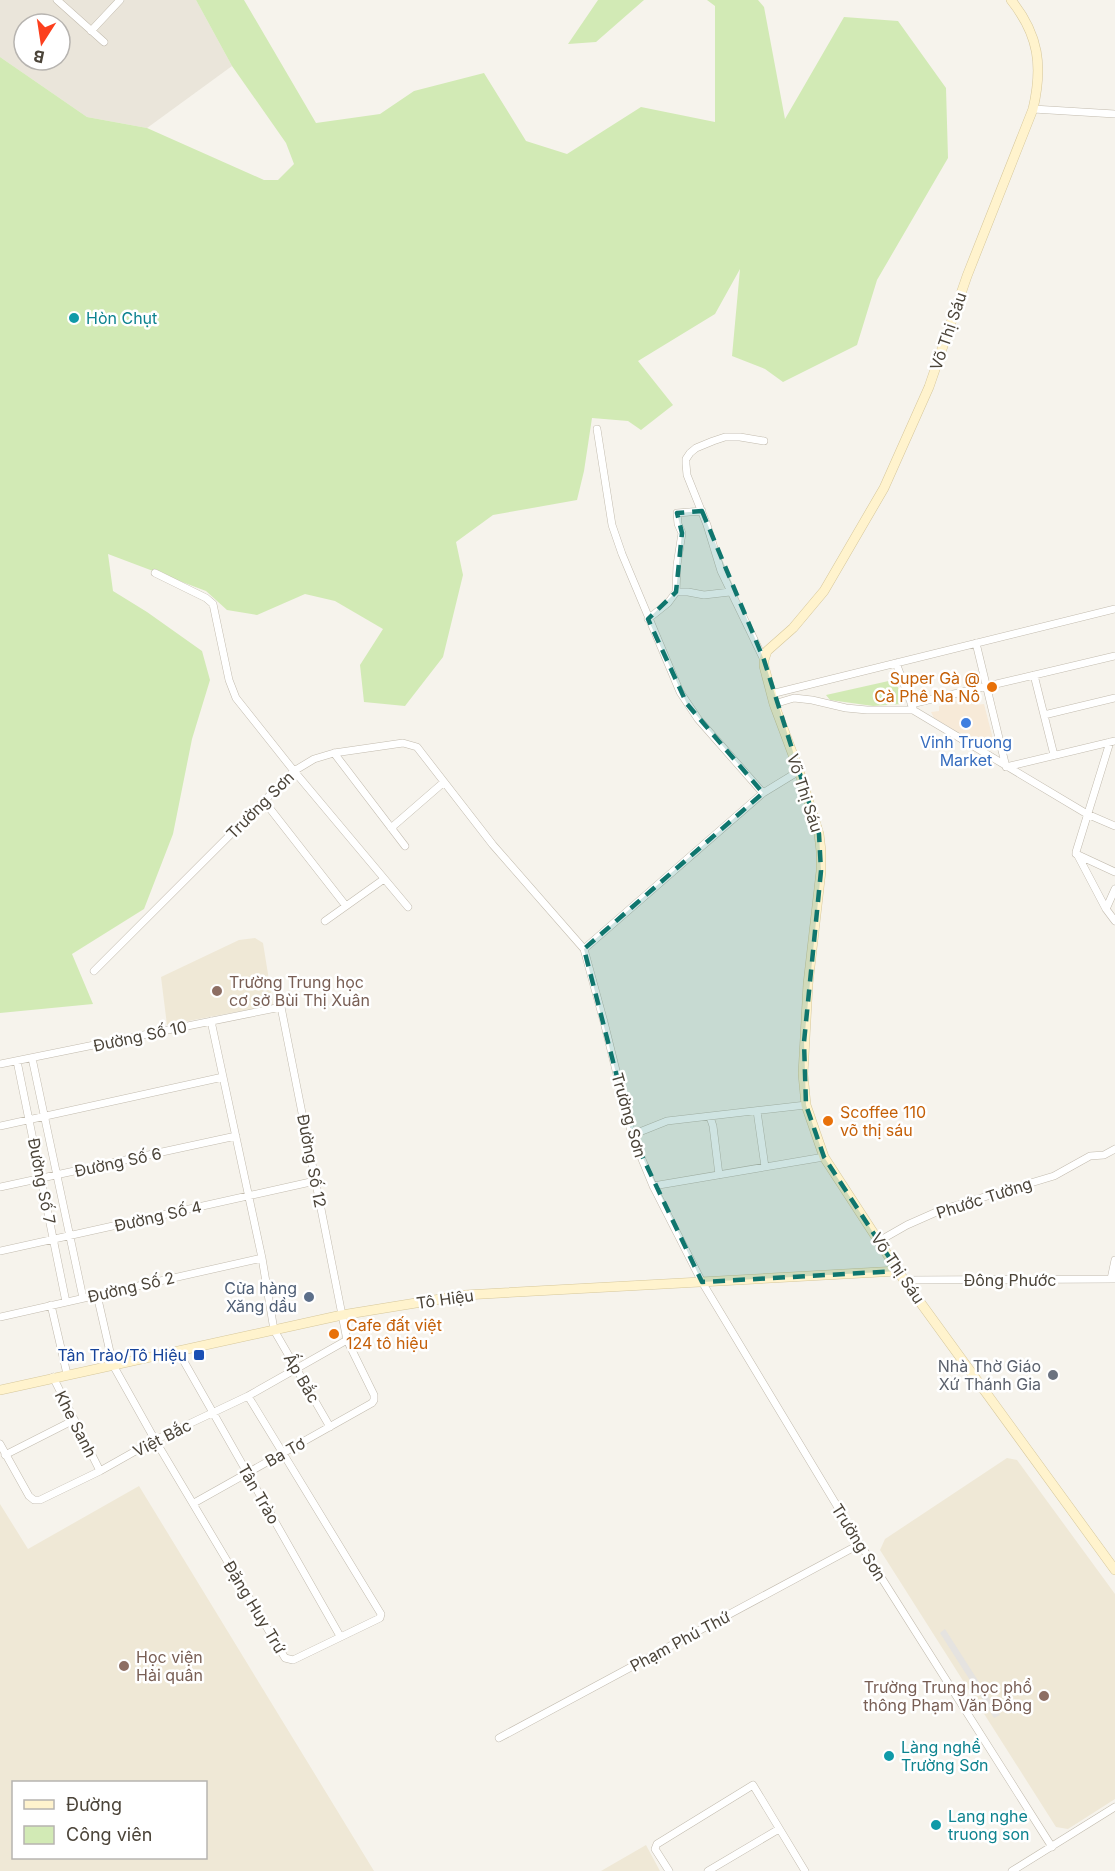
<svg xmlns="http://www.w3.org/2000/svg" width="1115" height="1871" font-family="Inter,sans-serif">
<rect width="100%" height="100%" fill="#f6f3ec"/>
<!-- residential -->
<path fill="#eae5da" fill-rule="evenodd" d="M0,0H196L232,66L147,128L87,117L0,57ZM24,24H60V60H24Z"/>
<!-- commercial -->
<path fill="#f7ead8" d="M973,697L975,705L984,704L993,739L974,742L972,737L967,738L934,718L931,712L939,711V706Z"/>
<!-- education -->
<path fill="#efe8d6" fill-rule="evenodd" d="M255,938L263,943L273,1005L167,1025L161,977L239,940Z
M1007,1458L1017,1460L1115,1594V1799L1068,1829L1056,1827L880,1550L885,1539Z
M139,1486L374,1871H0V1504L28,1549ZM206,1782V1858H14V1782Z
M646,1845L660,1871H601Z"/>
<!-- green -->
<path fill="#d2eab5" d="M196,0H244L316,123L380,114L414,91L484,73L526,141L567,154L641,107L715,122V6L707,0H758L764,7L785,119L844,17L898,21L946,88L948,158L877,280L857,345L783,382L765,369L732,356L740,269L715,314L638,361L673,405L641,430L628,421L592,418L584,471L577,500L493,515L456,542L463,575L443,657L405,706L364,702L360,665L383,629L335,601L305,594L257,615L227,610L206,591L108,554L113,591L147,612L202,651L210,680L192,739L173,834L144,909L72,954L93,1004L0,1013V57L87,117L147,128L264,180H278L294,164L286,143L232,66Z
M598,0H644L596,42L568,44Z
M893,680L901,692L902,704L873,706L830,700L826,695Z"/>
<!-- parking -->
<path fill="#e5e3e0" d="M945,1629L1000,1715L994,1718L940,1633Z"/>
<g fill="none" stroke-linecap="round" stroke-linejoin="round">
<defs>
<path id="street" d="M57,0L104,42
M91,31L120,0
M1033,109L1115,114
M155,573L206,598L213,604L229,680L236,698L294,771L408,907
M676,592H688L704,595L730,592
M648,619L668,603L676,592L677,565L682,533L678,524L677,513L702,511
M976,643L1006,767L1115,741
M764,660L721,571L707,525L687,475L686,464V459L690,453L696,448L713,441L725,437H740L764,441
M896,663L913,708
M1034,675L1054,755
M771,694L1115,609
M774,704L794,698L812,700L846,708L867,710H913L1087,814L1115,826
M911,704L1115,656
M1044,715L1115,698
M1110,742L1076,852L1106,909L1115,921
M334,753L405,846
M763,793L799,771
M264,801L346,906
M391,828L444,782
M1076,854L1115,872
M1106,909L1115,889
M325,921L384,879
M584,949L763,793L698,719L680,692L622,554L612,525L597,429
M94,971L294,771L314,759L334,753L403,743L417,747L493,845L584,949L604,1022L632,1135L653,1186L702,1282L860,1544L1052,1847
M211,1021L262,1258L274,1330L330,1427
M32,1058L83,1298
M17,1061L66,1302
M0,1064L281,1007L347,1340L374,1395V1400L372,1403L194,1503
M757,1111L765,1167
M710,1117L713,1126L719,1175
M0,1126L223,1077
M632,1135L667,1121L806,1105
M653,1186L824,1157
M0,1187L236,1136
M879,1241L907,1225L941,1210L1054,1176L1090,1156L1104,1155L1115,1149
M0,1251L315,1181
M1111,1279L1115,1260
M904,1280L1115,1279
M97,1295L113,1365L155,1440L285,1658L293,1660L380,1618L381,1614L248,1396
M51,1305L67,1374
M0,1317L262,1258
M178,1351L340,1636
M53,1377L100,1471
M0,1444L29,1496L34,1500H40L100,1471L155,1440L248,1396L347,1340
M5,1455L74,1420
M499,1738L860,1544
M669,1871L655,1849L657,1844L753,1785L805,1871
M708,1871L779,1829
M1012,1871L1115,1807"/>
<path id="secondary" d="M1011,0C1039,35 1043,66 1033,109L967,276L929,387L884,488L824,591L793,628L767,651L764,660V666L774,704L799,771L819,834L821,851V871L808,984L803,1074L806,1105L824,1157L904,1280L1115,1570
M0,1390L342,1315L465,1295L898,1271"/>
</defs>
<!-- street casing -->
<use href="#street" stroke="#c2bbae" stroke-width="8"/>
<!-- secondary casing -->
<use href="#secondary" stroke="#d6c79b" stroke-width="10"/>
<!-- street -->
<use href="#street" stroke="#fff" stroke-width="7"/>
<!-- secondary -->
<use href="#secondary" stroke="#fff3cd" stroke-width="9"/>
</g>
<!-- marked area -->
<path fill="#0f766e" fill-opacity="0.2" stroke="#0f766e" stroke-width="4.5" stroke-dasharray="12 8" stroke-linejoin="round" d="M702,511L764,660L819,834L821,871L804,1042L806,1105L824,1157L898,1271L702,1282L632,1135L584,949L763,793L687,704L648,619L676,592L682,533L677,513Z"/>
<!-- markers -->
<g fill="#0f9aa8" stroke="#fff" stroke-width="2">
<circle cx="74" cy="318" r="6"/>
<circle cx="889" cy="1756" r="6"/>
<circle cx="936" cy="1825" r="6"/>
</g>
<g fill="#e8710a" stroke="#fff" stroke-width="2">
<circle cx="992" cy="687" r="6"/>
<circle cx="828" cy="1121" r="6"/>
<circle cx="334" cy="1334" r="6"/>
</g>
<circle fill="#3f7fe0" stroke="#fff" stroke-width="2" cx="966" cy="723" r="6"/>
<g fill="#8d6e63" stroke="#fff" stroke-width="2">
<circle cx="217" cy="991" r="6"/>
<circle cx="124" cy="1666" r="6"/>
<circle cx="1044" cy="1696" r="6"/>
</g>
<circle fill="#5c6f8a" stroke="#fff" stroke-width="2" cx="309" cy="1297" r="6"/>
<rect fill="#1a4fb4" stroke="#fff" stroke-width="2" x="193" y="1349" width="12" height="12" rx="3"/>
<circle fill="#6b7280" stroke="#fff" stroke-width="2" cx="1053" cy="1375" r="6"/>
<g text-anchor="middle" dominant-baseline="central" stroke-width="5" stroke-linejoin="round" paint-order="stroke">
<!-- culture labels -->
<g font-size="16" fill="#0d838f" stroke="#fff" text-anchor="start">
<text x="86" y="318">Hòn Chụt</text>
<text x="901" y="1747">Làng nghề<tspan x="901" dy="18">Trường Sơn</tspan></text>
<text x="948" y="1816">Lang nghe<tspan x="948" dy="18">truong son</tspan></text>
</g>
<!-- street labels -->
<g font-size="16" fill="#4b4439" stroke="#fff">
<text transform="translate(948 331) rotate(-71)">Võ Thị Sáu</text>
<text transform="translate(805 793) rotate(72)">Võ Thị Sáu</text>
<text transform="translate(260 805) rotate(-45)">Trường Sơn</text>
<text transform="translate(140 1036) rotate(-12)">Đường Số 10</text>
<text transform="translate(629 1115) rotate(74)">Trường Sơn</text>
<text transform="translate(312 1161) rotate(79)">Đường Số 12</text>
<text transform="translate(118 1162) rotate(-12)">Đường Số 6</text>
<text transform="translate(42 1181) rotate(79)">Đường Số 7</text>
<text transform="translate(984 1198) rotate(-18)">Phước Tường</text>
<text transform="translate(158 1216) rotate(-13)">Đường Số 4</text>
<text transform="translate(898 1268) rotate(56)">Võ Thị Sáu</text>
<text x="1010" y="1280">Đông Phước</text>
<text transform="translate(131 1287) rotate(-13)">Đường Số 2</text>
<text transform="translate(445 1299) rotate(-8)">Tô Hiệu</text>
<text transform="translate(302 1378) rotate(60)">Ấp Bắc</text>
<text transform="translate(76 1424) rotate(63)">Khe Sanh</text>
<text transform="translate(162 1438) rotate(-27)">Việt Bắc</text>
<text transform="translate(285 1452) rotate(-29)">Ba Tơ</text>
<text transform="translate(259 1494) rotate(60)">Tân Trào</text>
<text transform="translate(859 1542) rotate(58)">Trường Sơn</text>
<text transform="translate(255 1607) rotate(59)">Đặng Huy Trứ</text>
<text transform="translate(680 1641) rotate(-28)">Phạm Phú Thứ</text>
</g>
<!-- food labels -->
<g font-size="16" fill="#c56008" stroke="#fff" text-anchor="start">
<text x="980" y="678" text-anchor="end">Super Gà @<tspan x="980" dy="18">Cà Phê Na Nô</tspan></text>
<text x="840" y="1112">Scoffee 110<tspan x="840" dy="18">võ thị sáu</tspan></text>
<text x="346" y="1325">Cafe đất việt<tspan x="346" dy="18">124 tô hiệu</tspan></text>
</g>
<!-- shop labels -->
<g font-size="16" fill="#366cbe" stroke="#fff">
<text x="966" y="742">Vinh Truong<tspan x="966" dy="18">Market</tspan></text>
</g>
<!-- education labels -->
<g font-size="16" fill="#785e54" stroke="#fff" text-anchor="start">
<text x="229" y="982">Trường Trung học<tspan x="229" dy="18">cơ sở Bùi Thị Xuân</tspan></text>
<text x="136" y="1657">Học viện<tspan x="136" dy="18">Hải quân</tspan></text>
<text x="1032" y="1687" text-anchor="end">Trường Trung học phổ<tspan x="1032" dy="18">thông Phạm Văn Đồng</tspan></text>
</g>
<!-- service labels -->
<g font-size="16" fill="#4e5e75" stroke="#fff" text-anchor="end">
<text x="297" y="1288">Cửa hàng<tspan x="297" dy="18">Xăng dầu</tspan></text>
</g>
<!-- transit labels -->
<g font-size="16" fill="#164399" stroke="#fff" text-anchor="end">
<text x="187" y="1355">Tân Trào/Tô Hiệu</text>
</g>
<!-- worship labels -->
<g font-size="16" fill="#5b616d" stroke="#fff" text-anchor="end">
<text x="1041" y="1366">Nhà Thờ Giáo<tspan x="1041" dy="18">Xứ Thánh Gia</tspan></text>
</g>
</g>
<!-- legend -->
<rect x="12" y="1781" width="195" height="78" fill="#ffffff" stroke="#b7b4b0" stroke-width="1.5"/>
<rect x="24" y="1800" width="30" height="9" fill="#fff3cd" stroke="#b7b4b0" stroke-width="1.5"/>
<text x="66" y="1811" font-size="18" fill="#4b4439">Đường</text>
<rect x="24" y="1826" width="30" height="18" fill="#d2eab5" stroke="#b7b4b0" stroke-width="1.5"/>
<text x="66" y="1841" font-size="18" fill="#4b4439">Công viên</text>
<!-- north arrow -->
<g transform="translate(42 42) rotate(192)"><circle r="28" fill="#ffffff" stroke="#b7b4b0" stroke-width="1.5"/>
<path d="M0-4.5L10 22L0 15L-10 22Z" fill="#fc3f1d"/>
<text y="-9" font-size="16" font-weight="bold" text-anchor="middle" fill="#4b4439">B</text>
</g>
</svg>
